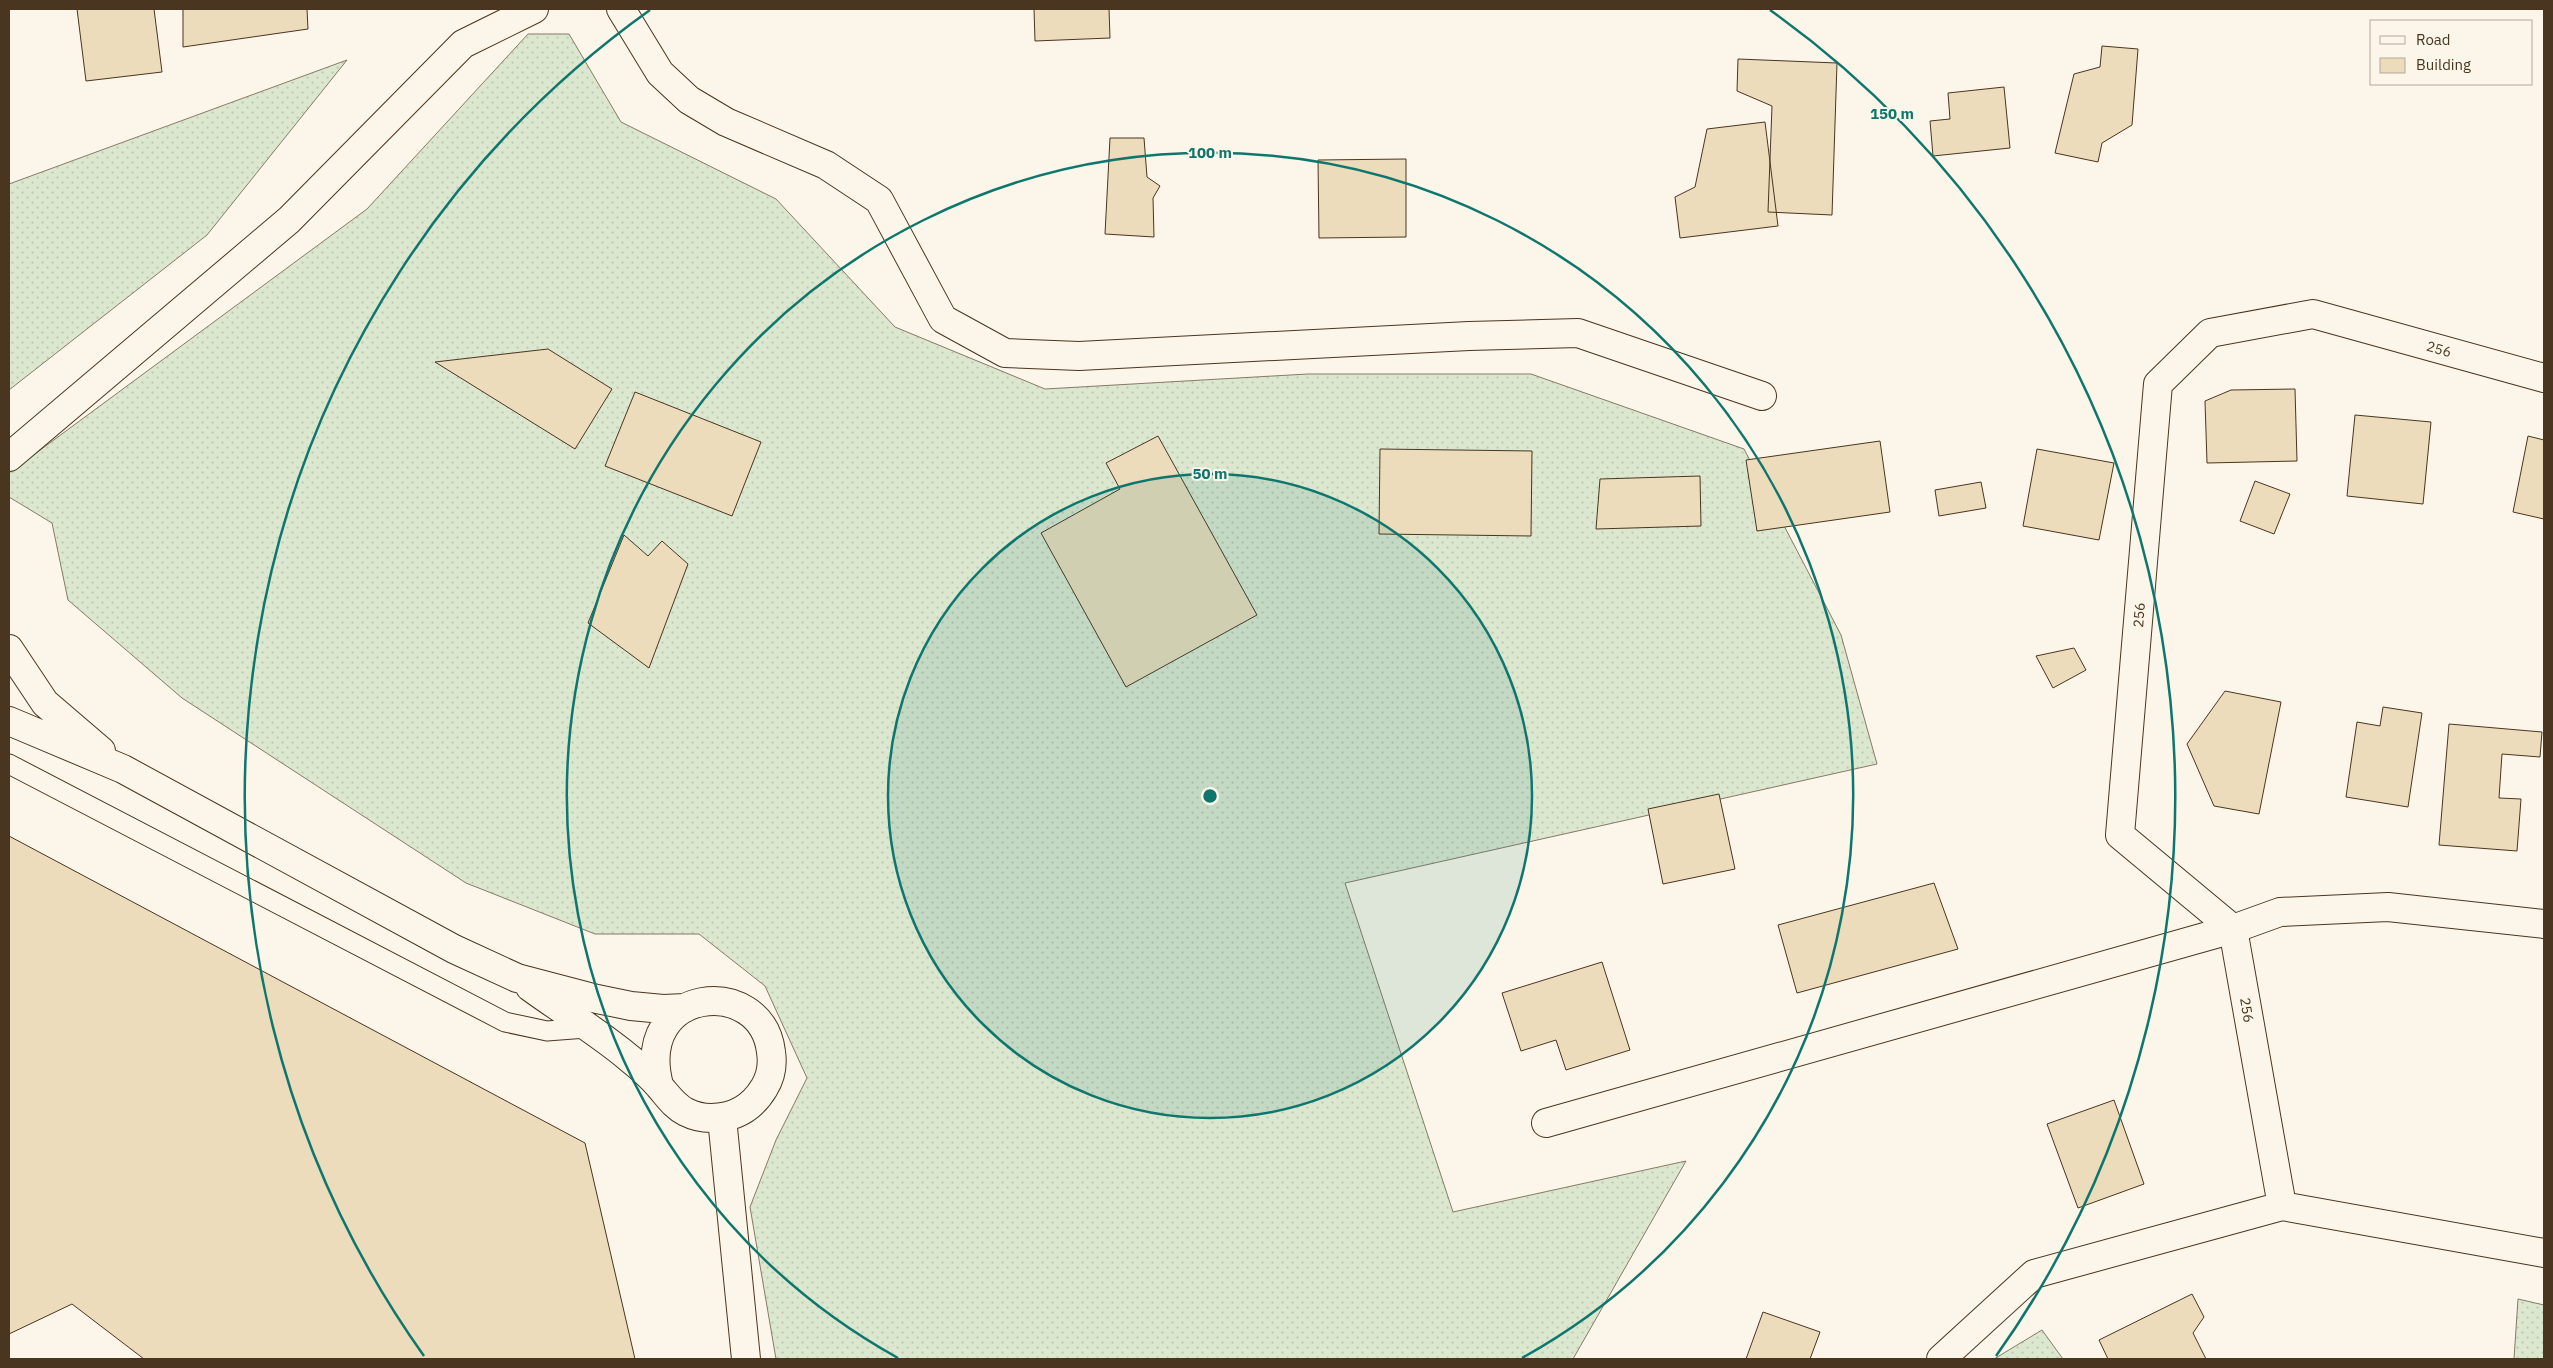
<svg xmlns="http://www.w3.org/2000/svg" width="2553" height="1368" font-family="'IBM Plex Sans',sans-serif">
<defs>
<pattern id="grass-dots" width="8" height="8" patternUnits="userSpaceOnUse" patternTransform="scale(1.25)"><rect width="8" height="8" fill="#dce7d0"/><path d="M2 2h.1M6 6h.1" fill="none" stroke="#bec7b2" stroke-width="1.8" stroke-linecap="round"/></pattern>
</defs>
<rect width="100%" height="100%" fill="#fbf6e9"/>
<!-- grass -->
<path fill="url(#grass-dots)" stroke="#887966" d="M528,34H569L621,122L776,199L895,327L1045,389L1308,374H1531L1744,449L1841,635L1877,764L1345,883L1453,1212L1686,1161L1573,1359H776L750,1207L776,1140L807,1078L765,986L699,934H595L466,883L182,698L68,600L52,523L9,497V473L367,209Z
M347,60L207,235L9,390V184Z
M2518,1299L2544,1305V1359H2514Z
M2042,1330L2063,1359H1994Z"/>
<!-- building -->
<path fill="#ecdcbc" stroke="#4a3520" d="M77,9H154L162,72L86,81Z
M183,9H307L308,29L183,47Z
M1034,9H1109L1110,38L1035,41Z
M2102,46L2138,49L2132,125L2102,143L2098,162L2055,153L2074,74L2100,67Z
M1738,59L1837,63L1832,215L1768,212L1772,106L1737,91Z
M2004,87L2010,148L1933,156L1930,121L1950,119L1948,93Z
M1765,122L1778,226L1680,238L1675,197L1695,187L1707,129Z
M1110,138H1144L1147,177L1160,186L1153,198L1154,237L1105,234Z
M1406,159V237L1319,238L1318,160Z
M548,349L612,389L575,449L435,362Z
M2295,389L2297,461L2207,463L2205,401L2231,390Z
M635,392L761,442L732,516L605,466Z
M2355,415L2431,422L2423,504L2347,496Z
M1158,436L1257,615L1126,687L1041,533L1120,489L1106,463Z
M2528,436L2544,440V519L2513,512Z
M1880,441L1890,512L1757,531L1746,460Z
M1380,449L1532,451L1531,536L1379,534Z
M2037,449L2114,463L2099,540L2023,526Z
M1700,476L1701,526L1596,529L1600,479Z
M2255,481L2290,494L2274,534L2240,521Z
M1981,482L1986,508L1939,516L1935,490Z
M624,535L648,556L662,541L688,564L649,668L588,623Z
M2074,648L2086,670L2053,688L2036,656Z
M2225,691L2281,702L2259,814L2214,806L2187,744Z
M2383,707L2422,713L2408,807L2346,797L2357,722L2380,726Z
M2449,724L2542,732L2540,757L2502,754L2499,798L2521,799L2517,851L2439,845Z
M1719,794L1735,869L1663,884L1648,809Z
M9,836L585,1143L635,1359H144L72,1304L9,1334Z
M1934,883L1958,949L1797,993L1778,925Z
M1602,962L1630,1050L1566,1070L1556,1040L1521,1051L1502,993Z
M2114,1100L2144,1184L2078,1208L2047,1124Z
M2192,1294L2204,1317L2193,1333L2206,1359H2108L2099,1340Z
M1763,1312L1820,1332L1810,1359H1746Z"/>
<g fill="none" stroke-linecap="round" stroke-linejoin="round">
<defs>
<path id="service" d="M9,764L505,1022L547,1031L586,1028"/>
<path id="minor" d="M621,9L660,73L689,100L726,122L826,165L879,200L943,319L1005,353L1079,356L1469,336L1578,333L1762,396
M9,457L289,220L463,44L534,9
M9,649L45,703L101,751
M9,721L123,769L454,949L517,978L597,999L631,1006L663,1009L685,1008
M530,987C563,1011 598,1032 629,1058C639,1066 651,1076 659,1086C668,1096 674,1106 686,1112C694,1116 702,1118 711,1118C734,1118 752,1108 764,1088C771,1077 773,1065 771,1052C762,974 633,986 659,1085
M722,1118L746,1359
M1546,1123L2233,929L2280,912L2388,907L2544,924
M2282,1206L2233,929L2120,835L2158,384L2210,333L2313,314L2544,378
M1941,1359L2034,1274L2282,1206L2544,1253"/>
</defs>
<!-- service casing -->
<use href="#service" stroke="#4a3520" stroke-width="21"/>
<!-- minor casing -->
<use href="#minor" stroke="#4a3520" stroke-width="30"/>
<!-- service -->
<use href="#service" stroke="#fbf6e9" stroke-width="19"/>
<!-- minor -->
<use href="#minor" stroke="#fbf6e9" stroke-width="28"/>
</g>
<!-- distance rings -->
<circle cx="1210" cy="796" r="322" fill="#0f766e" fill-opacity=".12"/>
<g fill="none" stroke="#0f766e" stroke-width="2.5">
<circle cx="1210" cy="796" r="322"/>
<path d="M898 1358A643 643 0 1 1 1522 1358"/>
<path d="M424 1356A965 965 0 0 1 650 10M1770 10A965 965 0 0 1 1996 1356"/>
</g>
<g text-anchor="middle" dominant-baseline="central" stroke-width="4" stroke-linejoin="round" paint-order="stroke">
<!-- street labels -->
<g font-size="14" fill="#4a3520" stroke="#fbf6e9">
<text transform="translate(2439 349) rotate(16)">256</text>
<text transform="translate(2139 615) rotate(-85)">256</text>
<text transform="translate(2247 1010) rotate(80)">256</text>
</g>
</g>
<circle cx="1210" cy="796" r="8" fill="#0f766e" stroke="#fbf6e9" stroke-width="2.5"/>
<g font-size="15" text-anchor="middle" font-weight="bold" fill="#0f766e" stroke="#fbf6e9" stroke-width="4" stroke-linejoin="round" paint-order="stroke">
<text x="1892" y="119">150 m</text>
<text x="1210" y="158">100 m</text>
<text x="1210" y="479">50 m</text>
</g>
<!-- border -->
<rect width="2553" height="1368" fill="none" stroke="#4a3520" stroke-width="20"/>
<!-- legend -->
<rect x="2370" y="20" width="162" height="65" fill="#fbf6e9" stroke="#b4a999"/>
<rect x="2380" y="36" width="25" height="8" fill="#fbf6e9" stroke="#b4a999"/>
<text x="2416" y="45" font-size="15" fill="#4a3520">Road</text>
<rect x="2380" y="58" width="25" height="15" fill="#ecdcbc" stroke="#b4a999"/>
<text x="2416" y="70" font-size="15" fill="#4a3520">Building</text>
</svg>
